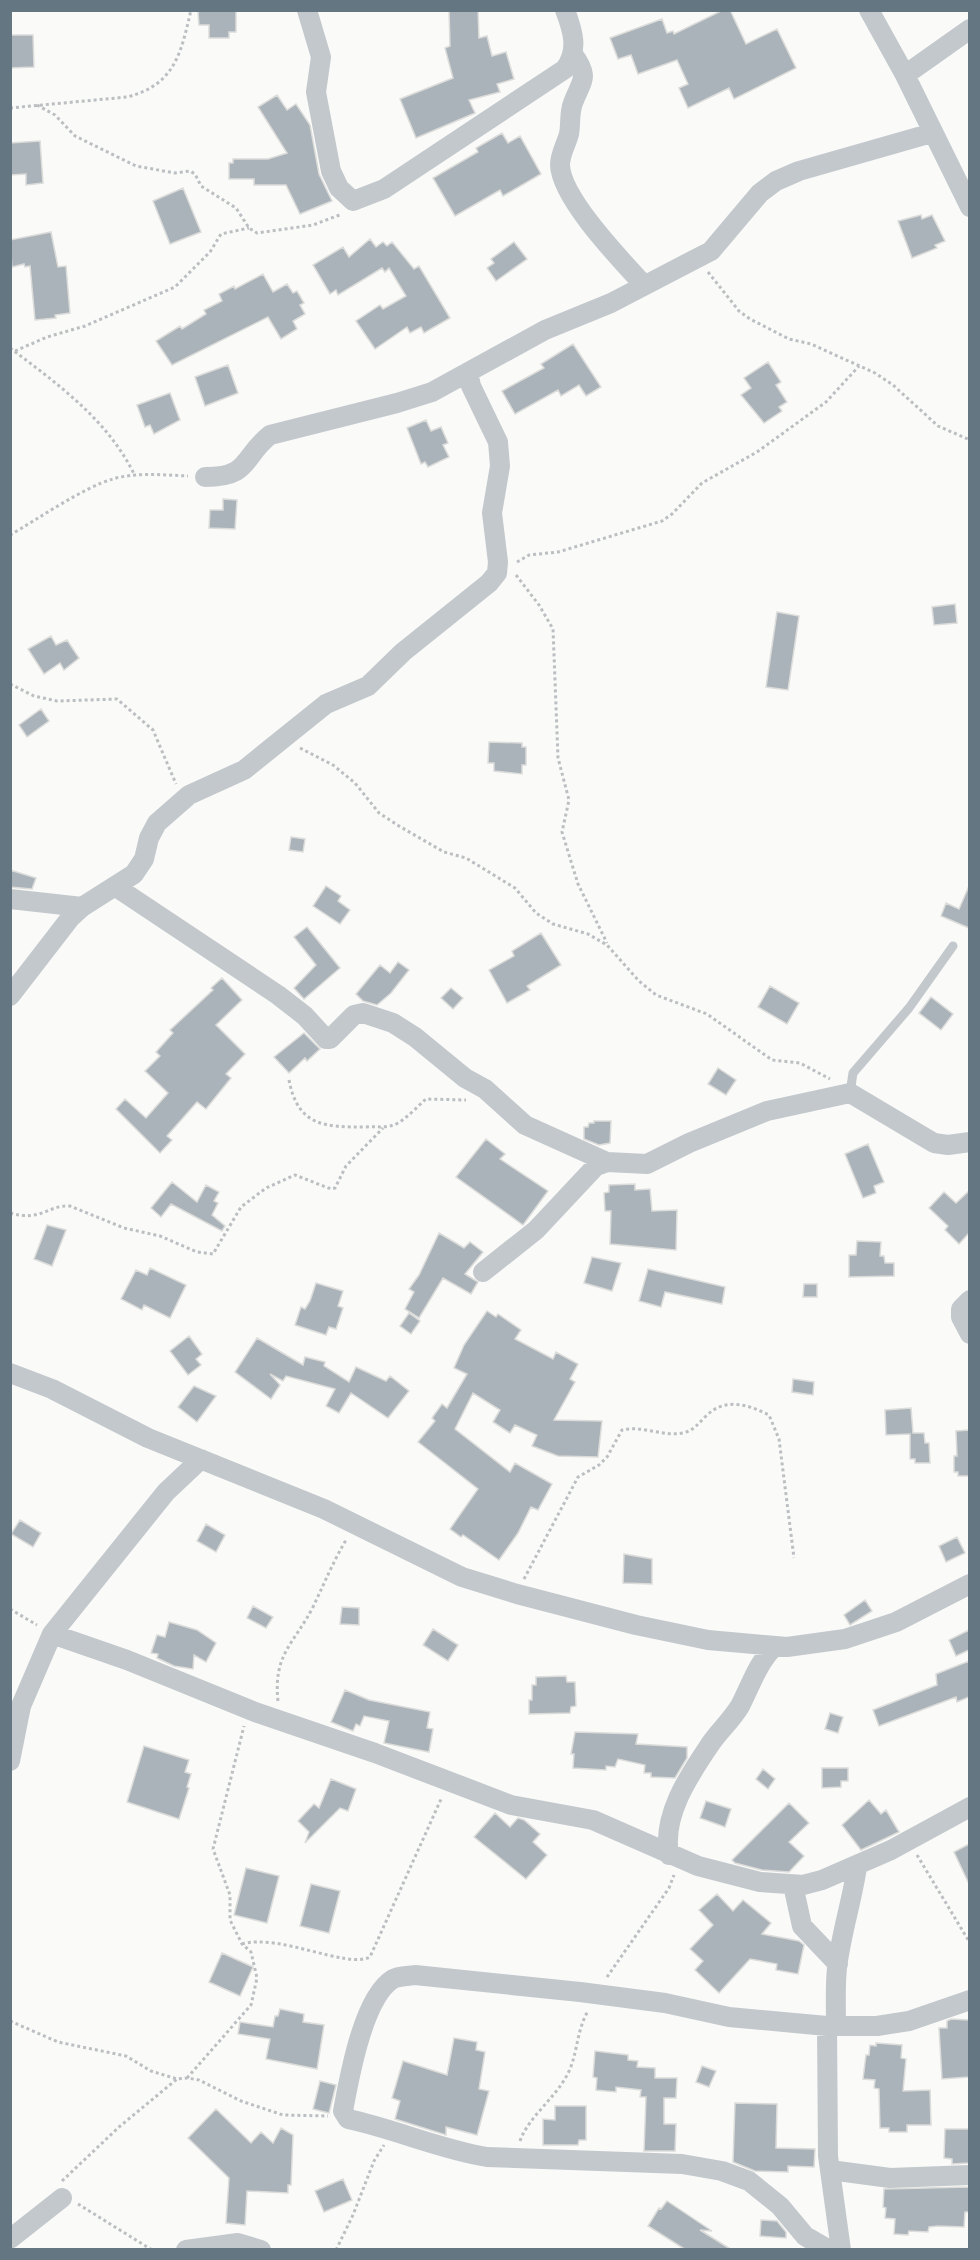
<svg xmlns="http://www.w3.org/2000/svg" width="980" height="2260" font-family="Mulish,sans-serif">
<rect width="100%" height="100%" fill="#fafaf8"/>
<!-- building -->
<path fill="#aab3b9" stroke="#dcdcda" stroke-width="1.5" d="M203,10H236V32H229V38H209V25H199L198,12Z
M449,10H478L479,38L487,36L492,56L506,52L514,79L497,84L500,92L469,100L475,113L416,138L400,99L453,78L445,48L450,46Z
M723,10H730L746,44L777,29L796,68L734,99L729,88L688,108L679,88L688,84L677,60L638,74L631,55L618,59L610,38L662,19L667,33L673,31L674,34Z
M10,35H33L34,67L10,68Z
M277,95L287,110L296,104L310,125L319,174L332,201L300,214L286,185H254V179H229V163H233V159H268L287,153L258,107Z
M502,133L508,143L520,136L541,174L503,196L500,190L455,216L433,178L478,152L476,148Z
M40,141L43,183L26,185V174L10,175V143Z
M183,188L201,232L170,244L153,201Z
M921,215L922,219L932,215L945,241L935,245L937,248L912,258L898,221Z
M51,232L58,267L66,266L70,313L55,315L56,318L35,320L30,266L25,267L24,264L12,267L10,240Z
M370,239L376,247L383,242L387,246L392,242L414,269L419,266L450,318L424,333L421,327L410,333L407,327L375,349L356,321L380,305L383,309L406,296L389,268L385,272L382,268L338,295L336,290L330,294L313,265L343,247L349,257Z
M514,242L527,259L496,281L487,268L494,263L491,259Z
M263,274L273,292L287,284L293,293L297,291L304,303L300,305L305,314L293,321L297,329L281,339L268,317L172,365L156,341L180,326L182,329L206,314L204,310L222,301L219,294L234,286L235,289Z
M573,344L601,387L586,396L579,385L561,396L558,390L515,414L502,391L544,368L541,364Z
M768,362L781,382L776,385L787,402L779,407L782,411L764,423L741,395L751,388L744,378Z
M228,365L238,393L205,406L195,377Z
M170,393L180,420L154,434L150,425L145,427L137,405Z
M426,420L431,431L441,427L448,443L443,445L449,457L428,467L425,462L421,464L407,428Z
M223,499L237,500L235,529L209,528L210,510H223Z
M955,604L957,623L934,625L932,607Z
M777,612L799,616L788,690L766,687Z
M51,636L56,645L67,640L79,658L64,670L60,663L44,674L28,649Z
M41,709L49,721L27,737L19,725Z
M489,742L522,743V747H526V765H522V774L494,771V763H488Z
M291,837L305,839L303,852L289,850Z
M10,870L36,878L32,889L10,887Z
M326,886L341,896L338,901L350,910L340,924L313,906Z
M969,886V928L941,916L946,903L959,909Z
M307,927L340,968L304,999L294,988L316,965L294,937Z
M541,933L561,965L527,986L530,990L507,1003L489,970L514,956L512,951Z
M398,962L409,970L391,993L377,1005L363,1001L356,994L380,965L390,973Z
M222,978L242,1000L216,1025L245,1054L226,1074L231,1078L206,1109L197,1102L167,1136L172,1140L160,1153L116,1109L125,1099L146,1118L168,1093L145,1071L160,1056L156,1052L173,1033L170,1030L213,990L211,988Z
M770,986L799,1003L787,1024L758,1007Z
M451,988L463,998L453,1009L441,998Z
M931,997L953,1014L941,1030L919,1013Z
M304,1033L320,1049L307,1061L305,1058L289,1073L274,1057Z
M718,1068L736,1080L726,1095L708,1084Z
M594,1121H611L610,1143L599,1145L584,1139V1127H588L589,1123H594Z
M486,1139L505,1154L500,1159L548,1191L523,1225L456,1177Z
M868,1144L884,1182L874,1186L876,1193L863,1198L845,1154Z
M172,1182L197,1202L206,1185L219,1192L214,1201L218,1203L212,1215L225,1226L222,1231L171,1204L161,1217L151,1208Z
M635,1184V1190L650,1189L652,1211L677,1210L676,1250L610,1244L611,1211H605L604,1193L609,1192V1185Z
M969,1191V1233L959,1244L945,1230L948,1226L929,1208L944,1192L956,1203Z
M47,1225L66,1230L52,1266L34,1259Z
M439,1233L464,1248L470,1242L483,1252L465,1274L478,1282L471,1294L443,1278L419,1318L405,1309L414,1292L409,1289L419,1275Z
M857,1241L881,1242L880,1256H884L885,1263H894V1276L849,1277V1255H856Z
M592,1257L621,1263L612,1291L584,1283Z
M150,1268L186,1285L170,1318L144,1305L142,1310L121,1299L136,1270L147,1275Z
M648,1269L725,1287L722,1304L665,1292L661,1307L639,1301Z
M316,1283L343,1291L338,1306L343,1308L336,1329L329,1327L326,1335L295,1325L301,1307L305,1309L310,1301Z
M804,1284H817V1297H803Z
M487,1311L496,1317L498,1314L521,1330L515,1339L553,1359L556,1352L578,1364L570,1379L575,1382L554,1420L602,1421L598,1457L558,1456L532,1446L537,1435L515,1425L510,1433L493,1422L500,1410L473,1393L455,1429L510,1472L515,1463L552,1484L538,1510L531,1507L518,1533L499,1560L463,1535L461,1537L450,1529L478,1489L418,1442L435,1421L432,1418L442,1404L447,1408L467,1374L454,1368L464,1345Z
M409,1313L420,1321L411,1334L400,1326Z
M189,1336L202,1354L196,1359L201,1365L188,1375L170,1351Z
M257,1338L303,1365L305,1357L325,1362L324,1366L349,1382L356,1367L386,1381L390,1376L409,1391L388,1418L351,1393L339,1413L326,1406L335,1389L286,1376L283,1381L270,1374L280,1385L271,1399L235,1372Z
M793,1379L814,1382L813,1395L792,1392Z
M194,1386L216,1396L197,1422L178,1407Z
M911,1408L913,1433H924L925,1443H929L930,1463H915V1459H910V1434L886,1435L885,1410Z
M969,1430V1476H958V1472H954V1456H957L956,1431Z
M20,1520L41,1533L33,1547L11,1534Z
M206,1524L225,1535L216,1552L197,1541Z
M957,1537L965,1553L946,1562L939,1546Z
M624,1554L652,1559V1584L623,1583Z
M865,1600L872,1611L850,1625L844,1615Z
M253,1606L273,1617L266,1628L247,1618Z
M342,1607L359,1608V1625L340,1624Z
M169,1622L197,1630L216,1643L206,1662L194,1655L193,1669L174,1666L157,1658L158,1654L151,1653L157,1635L165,1637Z
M433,1629L458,1645L448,1661L423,1645Z
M969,1630V1650L956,1656L949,1640Z
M969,1661V1697L957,1702L956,1697L879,1726L873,1710L937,1685L936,1674Z
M566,1676L567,1682H575L576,1706L571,1707L570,1713L529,1714V1700H532V1685H536V1677Z
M345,1690L369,1700L430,1712L427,1728L433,1729L429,1752L384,1743L389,1721L364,1716L360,1726L356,1724L353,1731L331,1722Z
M830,1713L843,1717L838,1733L825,1729Z
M575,1732L638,1734L636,1744L687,1747V1758L675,1778L651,1777V1773H644L645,1765L618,1759L615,1767L606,1766V1770L573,1768L574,1754H571Z
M144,1746L189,1760L185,1772L191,1774L187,1787L189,1788L179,1819L127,1802Z
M822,1768H848V1781H841V1787L822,1788Z
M763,1769L775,1779L768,1789L756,1779Z
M331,1779L356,1789L348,1811L340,1808L305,1843L309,1832L298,1821L314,1804L319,1808Z
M869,1800L881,1814L886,1810L899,1832L861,1850L842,1825Z
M706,1801L731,1809L725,1827L700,1818Z
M789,1803L809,1823L789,1842L804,1856L789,1872L762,1870L735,1863L732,1860Z
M495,1813L510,1827L518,1818L524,1820L540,1834L533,1842L547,1855L526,1879L474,1837Z
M969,1844V1884L954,1852Z
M246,1868L279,1876L267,1923L234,1915Z
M311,1884L340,1891L329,1933L300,1926Z
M717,1894L733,1911L743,1900L771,1923L762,1934L799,1941L804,1945L798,1974L776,1970L777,1964L750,1959L719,1993L695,1970L703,1961L690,1949L713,1925L699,1910Z
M222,1953L253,1967L240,1996L209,1982Z
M280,2009L304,2014L303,2022L324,2025L317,2069L266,2059L270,2039L238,2034L240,2022L273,2027L275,2016H278Z
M951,2019L969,2020V2077L942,2079L939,2028H947V2021Z
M454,2038L477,2042L476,2050L485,2052L479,2089L489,2091L477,2135L446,2127V2135L395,2119L400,2101L392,2098L403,2061L447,2075Z
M876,2043L902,2045L901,2058L906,2059L903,2091L930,2090L931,2125H907V2132H889V2128H880L879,2089L874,2088L875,2080L863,2079L866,2055H869L870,2045L876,2046Z
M595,2051L628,2055V2060L638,2061L637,2067L655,2068V2078H677L676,2098H664V2124H676L675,2151H644L646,2097H640L641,2090L616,2087V2092L596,2090L597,2078L593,2077Z
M702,2066L716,2071L709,2087L696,2082Z
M320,2081L336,2085L329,2113L313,2109Z
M735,2103L777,2104L776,2148L815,2149L814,2167L788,2166V2172L755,2171L733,2162Z
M555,2106H586V2140H579L578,2145H543V2119L555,2120Z
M216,2109L251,2143L261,2132L273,2143L281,2128L293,2135L291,2185H288V2193L247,2191L245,2225L226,2223L229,2178L188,2138Z
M945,2129H969V2163L952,2164V2159L944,2158Z
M343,2179L352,2200L324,2212L315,2191Z
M969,2187V2212H965L964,2227L938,2226L929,2227L928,2232L909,2231L908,2235L894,2234L895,2219L885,2218L886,2208L883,2207L884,2189Z
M667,2201L712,2231L700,2230L732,2250H686L648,2226L659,2208L661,2209Z
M761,2220L777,2221L786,2232V2238L760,2236Z"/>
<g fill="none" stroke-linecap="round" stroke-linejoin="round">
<!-- path -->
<path stroke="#bbbfc2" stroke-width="3" stroke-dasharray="3 3" stroke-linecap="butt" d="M37,105L55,115L75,136L136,166L175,173L190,171L195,174L201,186L236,208L249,228L257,233L313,225L342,214
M10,108L127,97C175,85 181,53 191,10
M708,272L739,311L750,319L789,339L811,344L875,373L893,385L938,426L970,440
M10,348C58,384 109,421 135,476
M15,351L47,337L85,326L175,287L210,252L221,234L249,228
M10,535C38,519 84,487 113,479C136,472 164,475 188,476
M517,562L529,555L558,552L662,521L672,514L702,483L757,452L826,402L859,366
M516,575L539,605L553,629L558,758L569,800L562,832L578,884L607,943
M10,684L34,696L57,701L117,699L153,730L176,784
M300,748L333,765L355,783L379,813L399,826L444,852L466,858L515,888L536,913L553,924L588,934L607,945L639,981L656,995L707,1014L772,1060L800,1063L830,1079
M289,1080C298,1127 325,1127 366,1127C377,1126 387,1129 398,1123C408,1117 417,1107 426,1099L466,1100
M10,1213C42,1222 47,1205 70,1206L124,1228L160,1236L197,1252L213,1254L241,1207L266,1188L295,1175L331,1189L335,1188L346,1166L383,1128
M524,1579L578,1477L599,1465L607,1457L622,1430C642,1425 663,1437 683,1433C693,1431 698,1424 705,1417C724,1397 747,1404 769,1415L779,1439L794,1558
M10,1609L37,1625
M278,1701C273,1654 294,1644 313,1607C324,1584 333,1562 346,1540
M917,1855L970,1943
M242,1944C279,1933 346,1969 370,1957L442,1797
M607,1977L669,1888L674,1875
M10,2021L58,2042L126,2056L151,2071L177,2079L187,2078L199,2080L241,2101L283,2115L328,2116
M187,2078L251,2005L257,1978L251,1952L242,1944L230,1920V1895L213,1849L244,1726
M520,2141C530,2114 558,2097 570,2069C578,2049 577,2030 588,2011
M62,2181L119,2127L177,2079
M78,2204L152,2250
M336,2250L353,2215L374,2161L384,2145"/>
<!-- lane -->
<path stroke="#c3c8cc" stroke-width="9" d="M850,1093L853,1073L909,1008L953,946"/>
<!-- street -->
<path stroke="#c3c8cc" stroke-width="20" d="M307,10L321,57L316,92L331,171L339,188L353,201L384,189L565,69C579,50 573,31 565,10
M869,10L905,75L970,207
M573,54C590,78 582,79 573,103C569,113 571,124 569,134C566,145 560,154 560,165C561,198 621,260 643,284
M905,75L970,29
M205,477C251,477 242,457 270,435L397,403L432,392L545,330L611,303L711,251L760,193L776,181L799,171L932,133
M116,887L278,995L305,1016L326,1039H330L354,1015L363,1013L393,1023L415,1037L465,1078L485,1089L525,1125L607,1162
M10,899L82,907
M10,996L71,917L82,907L134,874L144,859L149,838L157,823L189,795L244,770L326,704L368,686L403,652L489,583L497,573L498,562L492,513L500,466L498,442L471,386L468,372
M483,1272L536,1230L596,1166L607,1162L647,1164L689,1143L767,1111L850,1093L934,1143L948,1145L970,1142
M970,1300L961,1309V1317L970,1334
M10,1373L52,1389L148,1438L324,1509L462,1577L517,1594L636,1625L708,1640L787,1647L845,1639L896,1622L970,1584
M52,1634L127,1660L255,1712L375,1753L511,1805L593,1820L698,1866L760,1882L803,1885L822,1880L891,1850L970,1807
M10,1761L21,1706L52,1634L166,1492L201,1459
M669,1855C662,1816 688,1777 709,1746C718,1732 731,1721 740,1706C751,1685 757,1664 774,1647
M793,1885L802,1926L838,1964
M836,2025C836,2006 835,1987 837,1968C841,1934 852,1901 857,1867
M827,2026L828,2156L841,2250
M830,2170L890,2178L970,2175
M10,2239L62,2198
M186,2250L238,2243L261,2250
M829,2250L805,2236L780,2206L749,2181L722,2171L682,2164L487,2157C439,2149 395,2129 348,2119L343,2111C349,2079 363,1997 393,1979C398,1976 409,1976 415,1975L580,1992L665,2003L729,2017L827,2026H877L909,2021L970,2000"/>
</g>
<!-- border -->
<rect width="980" height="2260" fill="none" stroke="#657683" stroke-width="24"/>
</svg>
